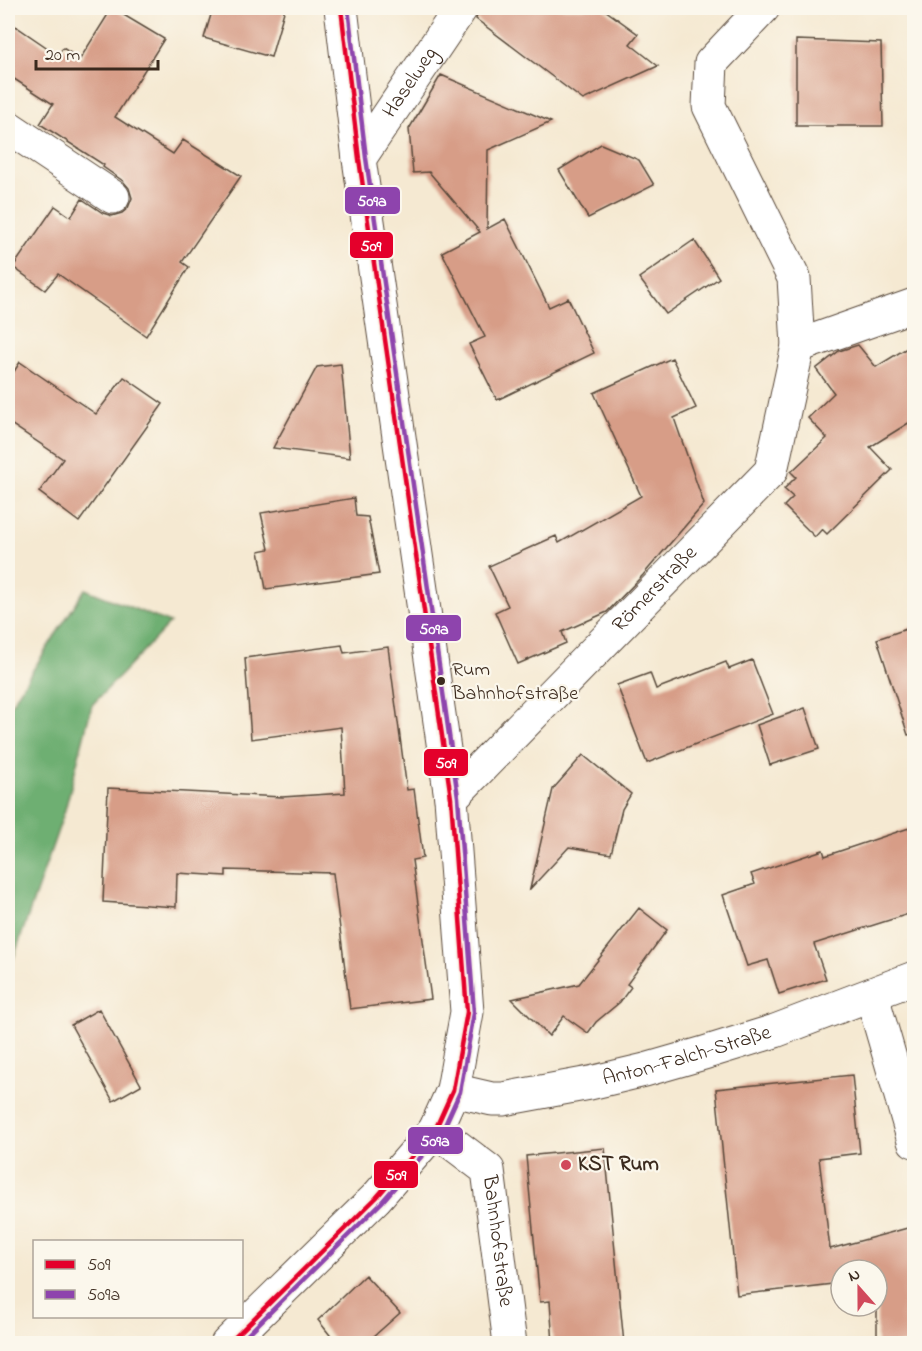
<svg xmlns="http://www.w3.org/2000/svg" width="922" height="1351" font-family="'Indie Flower',sans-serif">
<rect width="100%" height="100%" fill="#fbf7ec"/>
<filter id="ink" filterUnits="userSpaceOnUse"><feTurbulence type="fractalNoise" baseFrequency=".0167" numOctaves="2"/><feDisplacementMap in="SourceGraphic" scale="12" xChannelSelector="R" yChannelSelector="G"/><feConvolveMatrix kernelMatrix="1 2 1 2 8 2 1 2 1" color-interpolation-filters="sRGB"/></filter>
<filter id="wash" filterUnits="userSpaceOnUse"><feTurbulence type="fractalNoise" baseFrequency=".008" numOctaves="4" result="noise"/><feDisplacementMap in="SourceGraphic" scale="24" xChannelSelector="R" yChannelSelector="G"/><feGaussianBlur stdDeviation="1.35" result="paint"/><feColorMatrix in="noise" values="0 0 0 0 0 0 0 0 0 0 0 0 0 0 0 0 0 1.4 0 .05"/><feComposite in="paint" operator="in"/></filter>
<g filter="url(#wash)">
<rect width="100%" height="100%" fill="#f5e9d2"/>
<!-- forest -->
<path fill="#6eaf72" stroke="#546c48" stroke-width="1.5" d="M85,589L170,623L92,705L65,810L8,974V709Z"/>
<g id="blocks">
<!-- building -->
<path fill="#d79d87" d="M112,8L164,39L115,117L173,154L183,140L241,176L182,262L189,267L146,336L58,274L45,290L13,267L55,206L71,217L82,199L103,213L112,216L122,213L128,208L132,198L129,188L123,181L103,167L104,165L40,124L53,104L8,75V21L58,55L63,48L80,59Z
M213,8H285L271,57L204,38Z
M479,8H602L638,34L630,44L658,66L583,100L476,19Z
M796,40L881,43L883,126H796Z
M441,75L551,122L488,150L487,229L505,219L549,307L568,298L594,353L497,400L469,344L485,337L442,252L480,232L429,172L413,173L409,129Z
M601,144L639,160L654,185L588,218L559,170Z
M694,240L719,278L666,314L639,278Z
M915,343V419L870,447L892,470L827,534L822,529L815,537L784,506L793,497L784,489L796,477L791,472L827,438L808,418L834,393L816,369L839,351L858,345L876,367Z
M672,358L696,408L674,418L704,504L643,575L607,612L562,632L566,643L518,664L495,612L508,606L489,566L556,536L559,543L641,496L594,393Z
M20,362L96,414L124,377L163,404L79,522L39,492L63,459L8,422V381Z
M341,364L350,458L273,448L317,367Z
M354,498L356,516L368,517L379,574L266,589L259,551L269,549L261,513Z
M915,626V734L908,735L877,639Z
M342,645L344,653L388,647L407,790L414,789L423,858L412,860L431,999L350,1009L333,873L226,870V876L177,873L176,907L103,902L108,788L282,797L345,793L341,727L251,739L245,658Z
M752,660L773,714L647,763L617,685L650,673L656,689L726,662L729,669Z
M805,708L819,749L770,765L757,725Z
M583,755L631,794L622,809L611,854L569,847L530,889L553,789Z
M915,826V912L814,944L826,979L779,994L768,960L747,966L723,895L755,884L751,874L823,850L825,856Z
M639,908L667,930L627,984L631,987L620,1002L596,1022L588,1033L564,1016L549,1036L512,999L579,984Z
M99,1009L141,1085L113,1101L71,1025Z
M852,1075L860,1153L819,1158L830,1249L915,1226V1344H877V1270H841V1283L737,1295L716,1089Z
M605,1148L624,1344H553L550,1301L540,1302L526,1156Z
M365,1275L400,1313L365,1344H337L318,1320Z"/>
</g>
</g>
<g filter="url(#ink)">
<use href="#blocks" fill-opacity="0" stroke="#574739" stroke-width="1.5"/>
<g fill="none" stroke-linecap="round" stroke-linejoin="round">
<defs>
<g id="minor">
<path d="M8,127L113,197"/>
<path id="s1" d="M359,159L461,8"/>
<path d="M798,346L914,305"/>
<path id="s2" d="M451,798L771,471L798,346L794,278L709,106L711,63L763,8"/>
<path d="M872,996L914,1141"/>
<path id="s3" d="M453,1090L492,1099H503L590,1083L645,1070L704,1053L775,1031L914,978"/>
<path id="s4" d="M435,1130L488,1170L510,1344"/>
<path d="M227,1344L376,1198L435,1130L453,1090L467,1012L451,798L359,159L341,8"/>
</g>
</defs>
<!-- minor casing -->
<use href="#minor" stroke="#574739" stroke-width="35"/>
<!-- minor -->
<use href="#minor" stroke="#fff" stroke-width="33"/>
<defs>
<path id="bus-1" d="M228,1344L376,1198L435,1130L453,1090L467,1012L451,798L359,159L341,8"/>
<path id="bus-2" d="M238,1344L381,1203L441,1134L460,1092L474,1013L458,797L366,158L348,8"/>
</defs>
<!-- bus-1 casing -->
<use href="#bus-1" stroke="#fbf7ec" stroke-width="9"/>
<!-- bus-2 casing -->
<use href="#bus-2" stroke="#fbf7ec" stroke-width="9"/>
<!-- bus-1 -->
<use href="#bus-1" stroke="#e4002b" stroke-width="4.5"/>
<!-- bus-2 -->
<use href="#bus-2" stroke="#8e44ad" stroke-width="4.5"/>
</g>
</g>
<!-- markers -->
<circle fill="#3b2a1e" stroke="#fbf7ec" stroke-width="2" cx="441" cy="681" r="5"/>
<circle fill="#d1495b" stroke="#fbf7ec" stroke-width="2" cx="566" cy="1165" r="6"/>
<g text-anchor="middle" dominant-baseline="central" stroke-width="4.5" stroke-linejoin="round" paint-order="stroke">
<!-- bus labels -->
<g font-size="20" fill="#3b2a1e" stroke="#fbf7ec" text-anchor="start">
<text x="452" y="670">Rum<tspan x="452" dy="24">Bahnhofstraße</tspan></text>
</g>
<!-- street labels -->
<g font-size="21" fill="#3b2a1e" stroke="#fbf7ec">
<text stroke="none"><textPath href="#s1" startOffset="92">Haselweg</textPath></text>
<text stroke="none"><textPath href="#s2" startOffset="292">Römerstraße</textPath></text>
<text stroke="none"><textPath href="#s3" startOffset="240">Anton-Falch-Straße</textPath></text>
<text stroke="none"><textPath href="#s4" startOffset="138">Bahnhofstraße</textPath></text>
</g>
<!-- poi labels -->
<g font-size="21" font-weight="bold" fill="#3b2a1e" stroke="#fbf7ec" text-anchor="start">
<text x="578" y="1165">KST Rum</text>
</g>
</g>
<g stroke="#fbf7ec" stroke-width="2">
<rect x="344" y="186" width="57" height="29" rx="6" fill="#8e44ad"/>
<rect x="349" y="231" width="45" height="28" rx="6" fill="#e4002b"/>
<rect x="405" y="614" width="57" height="28" rx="6" fill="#8e44ad"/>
<rect x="423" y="748" width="46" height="29" rx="6" fill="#e4002b"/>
<rect x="407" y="1126" width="57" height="29" rx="6" fill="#8e44ad"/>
<rect x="373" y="1160" width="46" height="29" rx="6" fill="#e4002b"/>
</g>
<g font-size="16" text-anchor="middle" font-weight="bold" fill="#fff">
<text x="372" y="206">509a</text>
<text x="371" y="251">509</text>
<text x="434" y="634">509a</text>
<text x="446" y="768">509</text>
<text x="435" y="1146">509a</text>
<text x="396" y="1180">509</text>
</g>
<!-- margin -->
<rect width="922" height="1351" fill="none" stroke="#fbf7ec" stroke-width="30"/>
<!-- legend -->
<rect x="33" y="1240" width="210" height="78" fill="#fbf7ec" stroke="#aea59a" stroke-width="1.5"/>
<rect x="45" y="1260" width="30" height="9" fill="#e4002b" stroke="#aea59a" stroke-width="1.5"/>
<text x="87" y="1270" font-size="18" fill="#3b2a1e">509</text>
<rect x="45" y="1290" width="30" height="9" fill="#8e44ad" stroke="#aea59a" stroke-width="1.5"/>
<text x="87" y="1300" font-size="18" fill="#3b2a1e">509a</text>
<!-- north arrow -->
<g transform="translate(859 1288) rotate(339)"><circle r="28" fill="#fbf7ec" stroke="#aea59a" stroke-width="1.5"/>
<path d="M0-4.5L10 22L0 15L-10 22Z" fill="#d1495b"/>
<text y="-9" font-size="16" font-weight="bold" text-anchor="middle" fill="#3b2a1e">N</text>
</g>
<!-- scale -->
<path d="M36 60v9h122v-9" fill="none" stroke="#3b2a1e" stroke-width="3"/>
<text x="45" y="60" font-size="18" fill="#3b2a1e" stroke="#fbf7ec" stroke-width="4.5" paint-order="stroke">20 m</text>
</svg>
